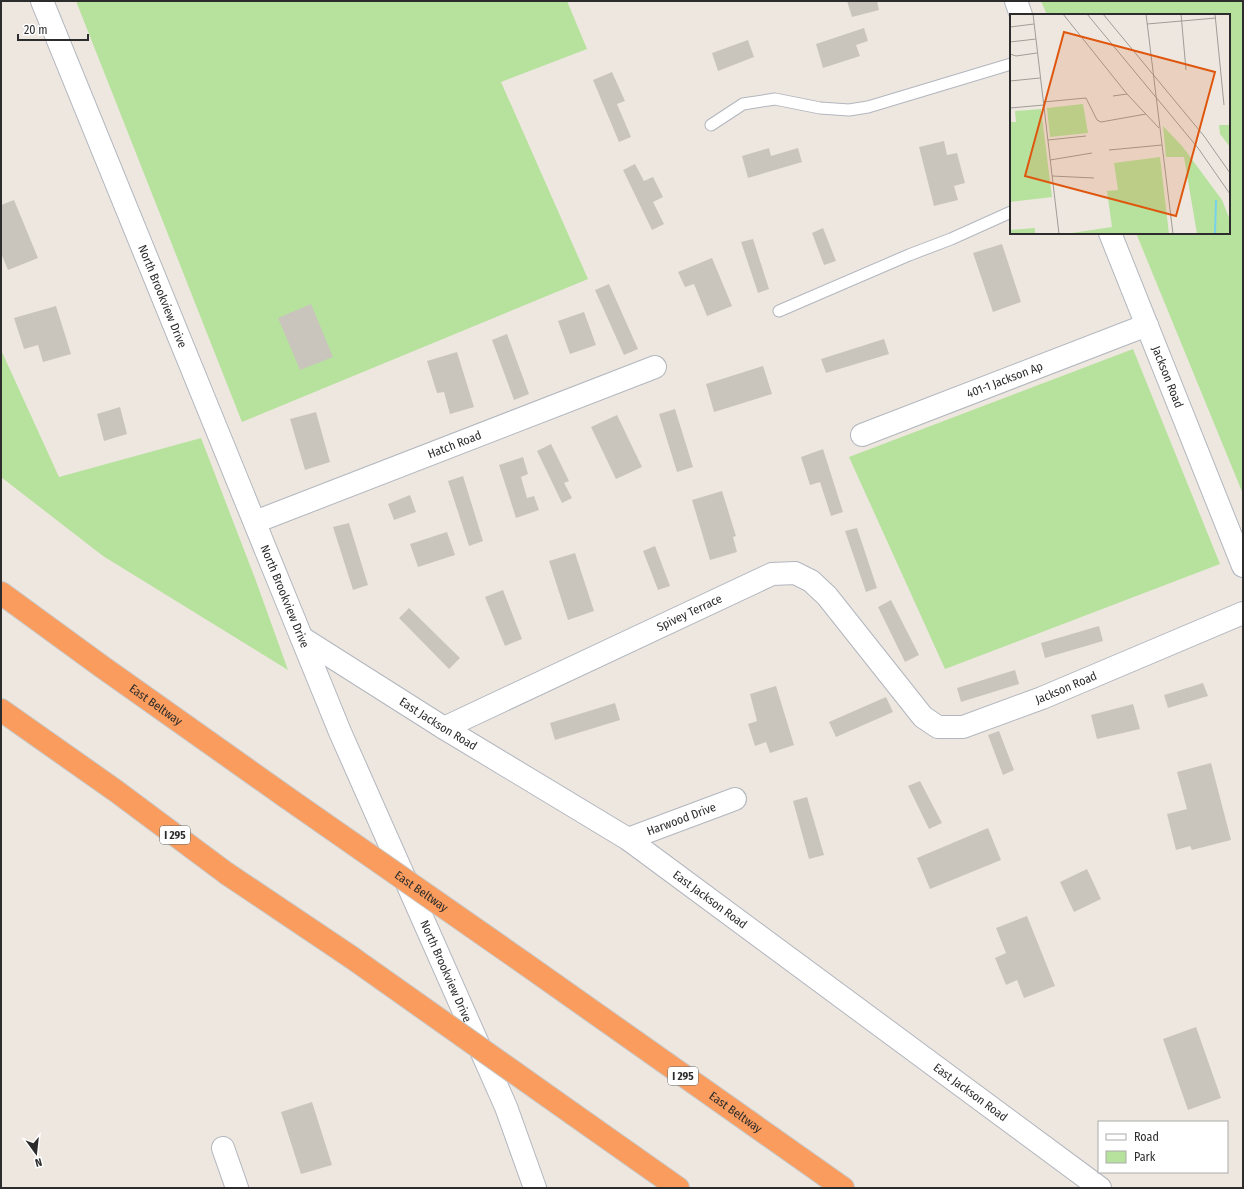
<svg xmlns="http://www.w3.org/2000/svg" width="1244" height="1189" font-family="'Fira Sans Condensed',sans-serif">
<rect width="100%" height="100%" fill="#ede7df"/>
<!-- green -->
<path fill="#b7e29d" d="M76,1H567L587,49L501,82L588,279L242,422Z
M1041,1H1243V494L1136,233H1229V15H1047Z
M1133,349L1220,564L945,669L849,457Z
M1,350L59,477L201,438L256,581L288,670L103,556L1,477Z"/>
<!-- building -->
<path fill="#c9c5bd" d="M847,1H877L879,10L852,17Z
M864,28L868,41L856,45L860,56L823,68L816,44Z
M748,40L754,57L718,71L712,53Z
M612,72L625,101L617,104L631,137L619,142L593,80Z
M944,141L947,155L957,153L965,183L954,186L958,200L934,206L919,147Z
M769,148L771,156L798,148L802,162L748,178L742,156Z
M635,164L644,181L653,177L663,197L653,202L664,224L652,230L623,170Z
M14,200L38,258L8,270L1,253V205Z
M823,228L836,261L824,265L812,233Z
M753,239L769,289L758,293L741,242Z
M1002,244L1021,302L993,312L973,253Z
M712,258L732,306L707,316L694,284L685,287L678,272Z
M609,284L638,349L624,355L595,290Z
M311,304L333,357L300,370L278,318Z
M56,306L71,354L43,362L38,345L24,349L14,318Z
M584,312L596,345L570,354L558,321Z
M507,334L529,394L514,400L492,340Z
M884,339L889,354L826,373L821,359Z
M457,352L474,407L450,414L444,392L437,393L427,361Z
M763,366L772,394L714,412L706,384Z
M120,407L127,434L104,441L97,414Z
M675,409L693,467L677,472L659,414Z
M316,412L330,462L305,470L290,419Z
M617,415L642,467L616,479L591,427Z
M551,444L569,481L564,483L572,498L562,503L537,451Z
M823,449L843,512L831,516L820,482L810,485L801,457Z
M523,457L528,474L521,477L527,498L534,496L539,510L516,518L499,465Z
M463,476L483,541L469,546L448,481Z
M722,491L736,536L733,537L737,552L710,560L692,500Z
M410,495L416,512L394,520L388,504Z
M349,523L368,585L353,590L333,527Z
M857,528L877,588L866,592L845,531Z
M447,532L455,555L418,567L410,544Z
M655,546L670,586L658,590L643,551Z
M575,553L594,611L568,620L549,561Z
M503,590L522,639L505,646L485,597Z
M891,600L919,655L905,662L878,607Z
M409,608L460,658L449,669L399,618Z
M1099,626L1103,641L1045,658L1041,643Z
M1015,670L1019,684L961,702L957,688Z
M1203,683L1208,696L1168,708L1164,695Z
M776,686L794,745L770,753L766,742L755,746L748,724L757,721L750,694Z
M886,697L893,712L836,737L829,722Z
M615,703L620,720L555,740L550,723Z
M1133,704L1140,729L1097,739L1091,715Z
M999,731L1014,770L1003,775L988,735Z
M1211,763L1231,840L1192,850L1190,846L1176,850L1167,814L1187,809L1177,772Z
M920,781L942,823L929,829L908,786Z
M807,797L824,855L809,859L793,801Z
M988,828L1001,860L930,889L917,858Z
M1087,869L1101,899L1074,912L1060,882Z
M1027,916L1055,986L1024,998L1017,980L1006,985L995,958L1006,953L996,928Z
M1196,1027L1221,1098L1188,1110L1163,1039Z
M312,1102L332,1165L301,1174L281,1112Z"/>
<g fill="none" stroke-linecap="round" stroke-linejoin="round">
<defs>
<path id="lane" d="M711,125L743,104L775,99L820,108L849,110L868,107L1011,64
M779,311L909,255L951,239L1011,212"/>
<g id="street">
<path id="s1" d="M42,1L340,732L506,1107L535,1188"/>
<path d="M1016,1L1021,15"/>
<path id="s2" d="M1110,233L1243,566"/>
<path id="s3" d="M862,435L1147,325"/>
<path id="s4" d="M255,522L655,367"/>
<path id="s5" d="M302,638L444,728L628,839L1100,1188"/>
<path id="s6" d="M444,728L772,574L795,573L811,581L827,596L923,717L938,727H963L1042,698L1243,613"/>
<path id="s7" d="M628,839L735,799"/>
<path d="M223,1148L237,1188"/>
</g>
<g id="highway">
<path id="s8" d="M1,593L101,666L286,797"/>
<path d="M1,710L116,791L226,873L351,957"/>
<path id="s9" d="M524,963L843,1188"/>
<path d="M573,1114L678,1188"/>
</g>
</defs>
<!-- lane casing -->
<use href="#lane" stroke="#b2b6bf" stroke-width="13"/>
<!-- street casing -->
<use href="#street" stroke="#b2b6bf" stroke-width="24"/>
<!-- highway casing -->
<use href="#highway" stroke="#c8c8c8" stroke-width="24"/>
<!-- lane -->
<use href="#lane" stroke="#fff" stroke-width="11"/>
<!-- street -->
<use href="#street" stroke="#fff" stroke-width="22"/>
<!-- highway -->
<use href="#highway" stroke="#fa9c5d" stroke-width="22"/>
<defs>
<g id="highway-bridge">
<path id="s10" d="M286,797L524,963"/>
<path d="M351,957L573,1114"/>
</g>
</defs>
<!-- highway-bridge casing -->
<use href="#highway-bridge" stroke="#c8c8c8" stroke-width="24" stroke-linecap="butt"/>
<!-- highway-bridge -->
<use href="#highway-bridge" stroke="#fa9c5d" stroke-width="22"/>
</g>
<g text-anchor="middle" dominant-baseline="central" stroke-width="3" stroke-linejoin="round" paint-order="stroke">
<!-- shield labels -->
<g fill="#fff" stroke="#6b6b6b" stroke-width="1">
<rect x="160" y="826" width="30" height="18" rx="3"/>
<rect x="668" y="1067" width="30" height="18" rx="3"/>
</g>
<g font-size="11" font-weight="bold" fill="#2c2c2c">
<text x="175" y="835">I 295</text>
<text x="683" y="1076">I 295</text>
</g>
<!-- street labels -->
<g font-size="12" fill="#2c2c2c" stroke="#fff">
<text stroke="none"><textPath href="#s1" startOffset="319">North Brookview Drive</textPath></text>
<text stroke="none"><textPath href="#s2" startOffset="155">Jackson Road</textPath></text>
<text stroke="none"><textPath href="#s3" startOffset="153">401-1 Jackson Ap</textPath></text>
<text stroke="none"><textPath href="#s4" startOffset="214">Hatch Road</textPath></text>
<text stroke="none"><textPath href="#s1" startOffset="643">North Brookview Drive</textPath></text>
<text stroke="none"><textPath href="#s6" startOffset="271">Spivey Terrace</textPath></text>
<text stroke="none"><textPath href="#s6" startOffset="733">Jackson Road</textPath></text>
<text stroke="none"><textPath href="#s8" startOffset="191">East Beltway</textPath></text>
<text stroke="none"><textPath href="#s5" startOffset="161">East Jackson Road</textPath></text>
<text stroke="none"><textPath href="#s7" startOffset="57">Harwood Drive</textPath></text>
<text stroke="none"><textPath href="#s10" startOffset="165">East Beltway</textPath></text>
<text stroke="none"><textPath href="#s5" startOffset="485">East Jackson Road</textPath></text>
<text stroke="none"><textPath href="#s1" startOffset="1051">North Brookview Drive</textPath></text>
<text stroke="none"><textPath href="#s5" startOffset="809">East Jackson Road</textPath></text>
<text stroke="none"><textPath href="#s9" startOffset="259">East Beltway</textPath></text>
</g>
</g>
<!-- overview -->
<g transform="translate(1010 14)">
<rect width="220" height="220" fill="#ede7df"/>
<path d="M73,90L78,119L40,123L37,94ZM31,95L42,183L0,188V108H6L5,97ZM209,111H220V133L210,120ZM153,112L172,132L212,186L220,206V220H187L174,143H156ZM150,143L159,220H55L102,213L97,177L108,176L104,149ZM25,214V220H0V216Z" fill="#b7e29d"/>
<path fill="none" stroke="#76d1ec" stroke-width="2" d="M205,220L206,186"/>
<path fill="none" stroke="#a09c97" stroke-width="1" d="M23,0L49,220M53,0L117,80L149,114M77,0L188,134L220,180M93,0L194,122L220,159M136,0L163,220M171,0L176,56M205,0L214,91M137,10L206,4M0,13L24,10M0,28L26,25M0,40L6,42L27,39M0,67L30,64M103,82L117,80M33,88L76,84L87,106L91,108L136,100M0,94L34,91M38,126L76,122M99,136L152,131M40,146L82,139M42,162L84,164"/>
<path fill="#df570e" fill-opacity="0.15" stroke="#df570e" stroke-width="2" d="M54,18L205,58L166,202L15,162Z"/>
<rect width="220" height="220" fill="none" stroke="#2c2c2c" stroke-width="2"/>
</g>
<!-- border -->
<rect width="1244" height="1189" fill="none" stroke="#2c2c2c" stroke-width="4"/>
<!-- legend -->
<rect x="1098" y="1121" width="130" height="52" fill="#ffffff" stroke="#ababab"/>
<rect x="1106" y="1134" width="20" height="6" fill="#ffffff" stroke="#ababab"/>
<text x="1134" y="1141" font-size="12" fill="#2c2c2c">Road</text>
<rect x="1106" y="1151" width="20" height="12" fill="#b7e29d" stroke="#ababab"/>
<text x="1134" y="1161" font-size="12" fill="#2c2c2c">Park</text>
<!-- north arrow -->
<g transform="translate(36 1153) rotate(165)" stroke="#ffffff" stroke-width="3" paint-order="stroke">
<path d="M0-3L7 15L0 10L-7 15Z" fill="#2c2c2c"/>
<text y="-6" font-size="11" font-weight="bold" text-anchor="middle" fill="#2c2c2c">N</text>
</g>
<!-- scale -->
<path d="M18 34v6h70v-6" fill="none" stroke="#2c2c2c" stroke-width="2"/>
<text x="24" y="34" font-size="12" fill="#2c2c2c" stroke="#ffffff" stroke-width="3" paint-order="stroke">20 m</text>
</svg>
